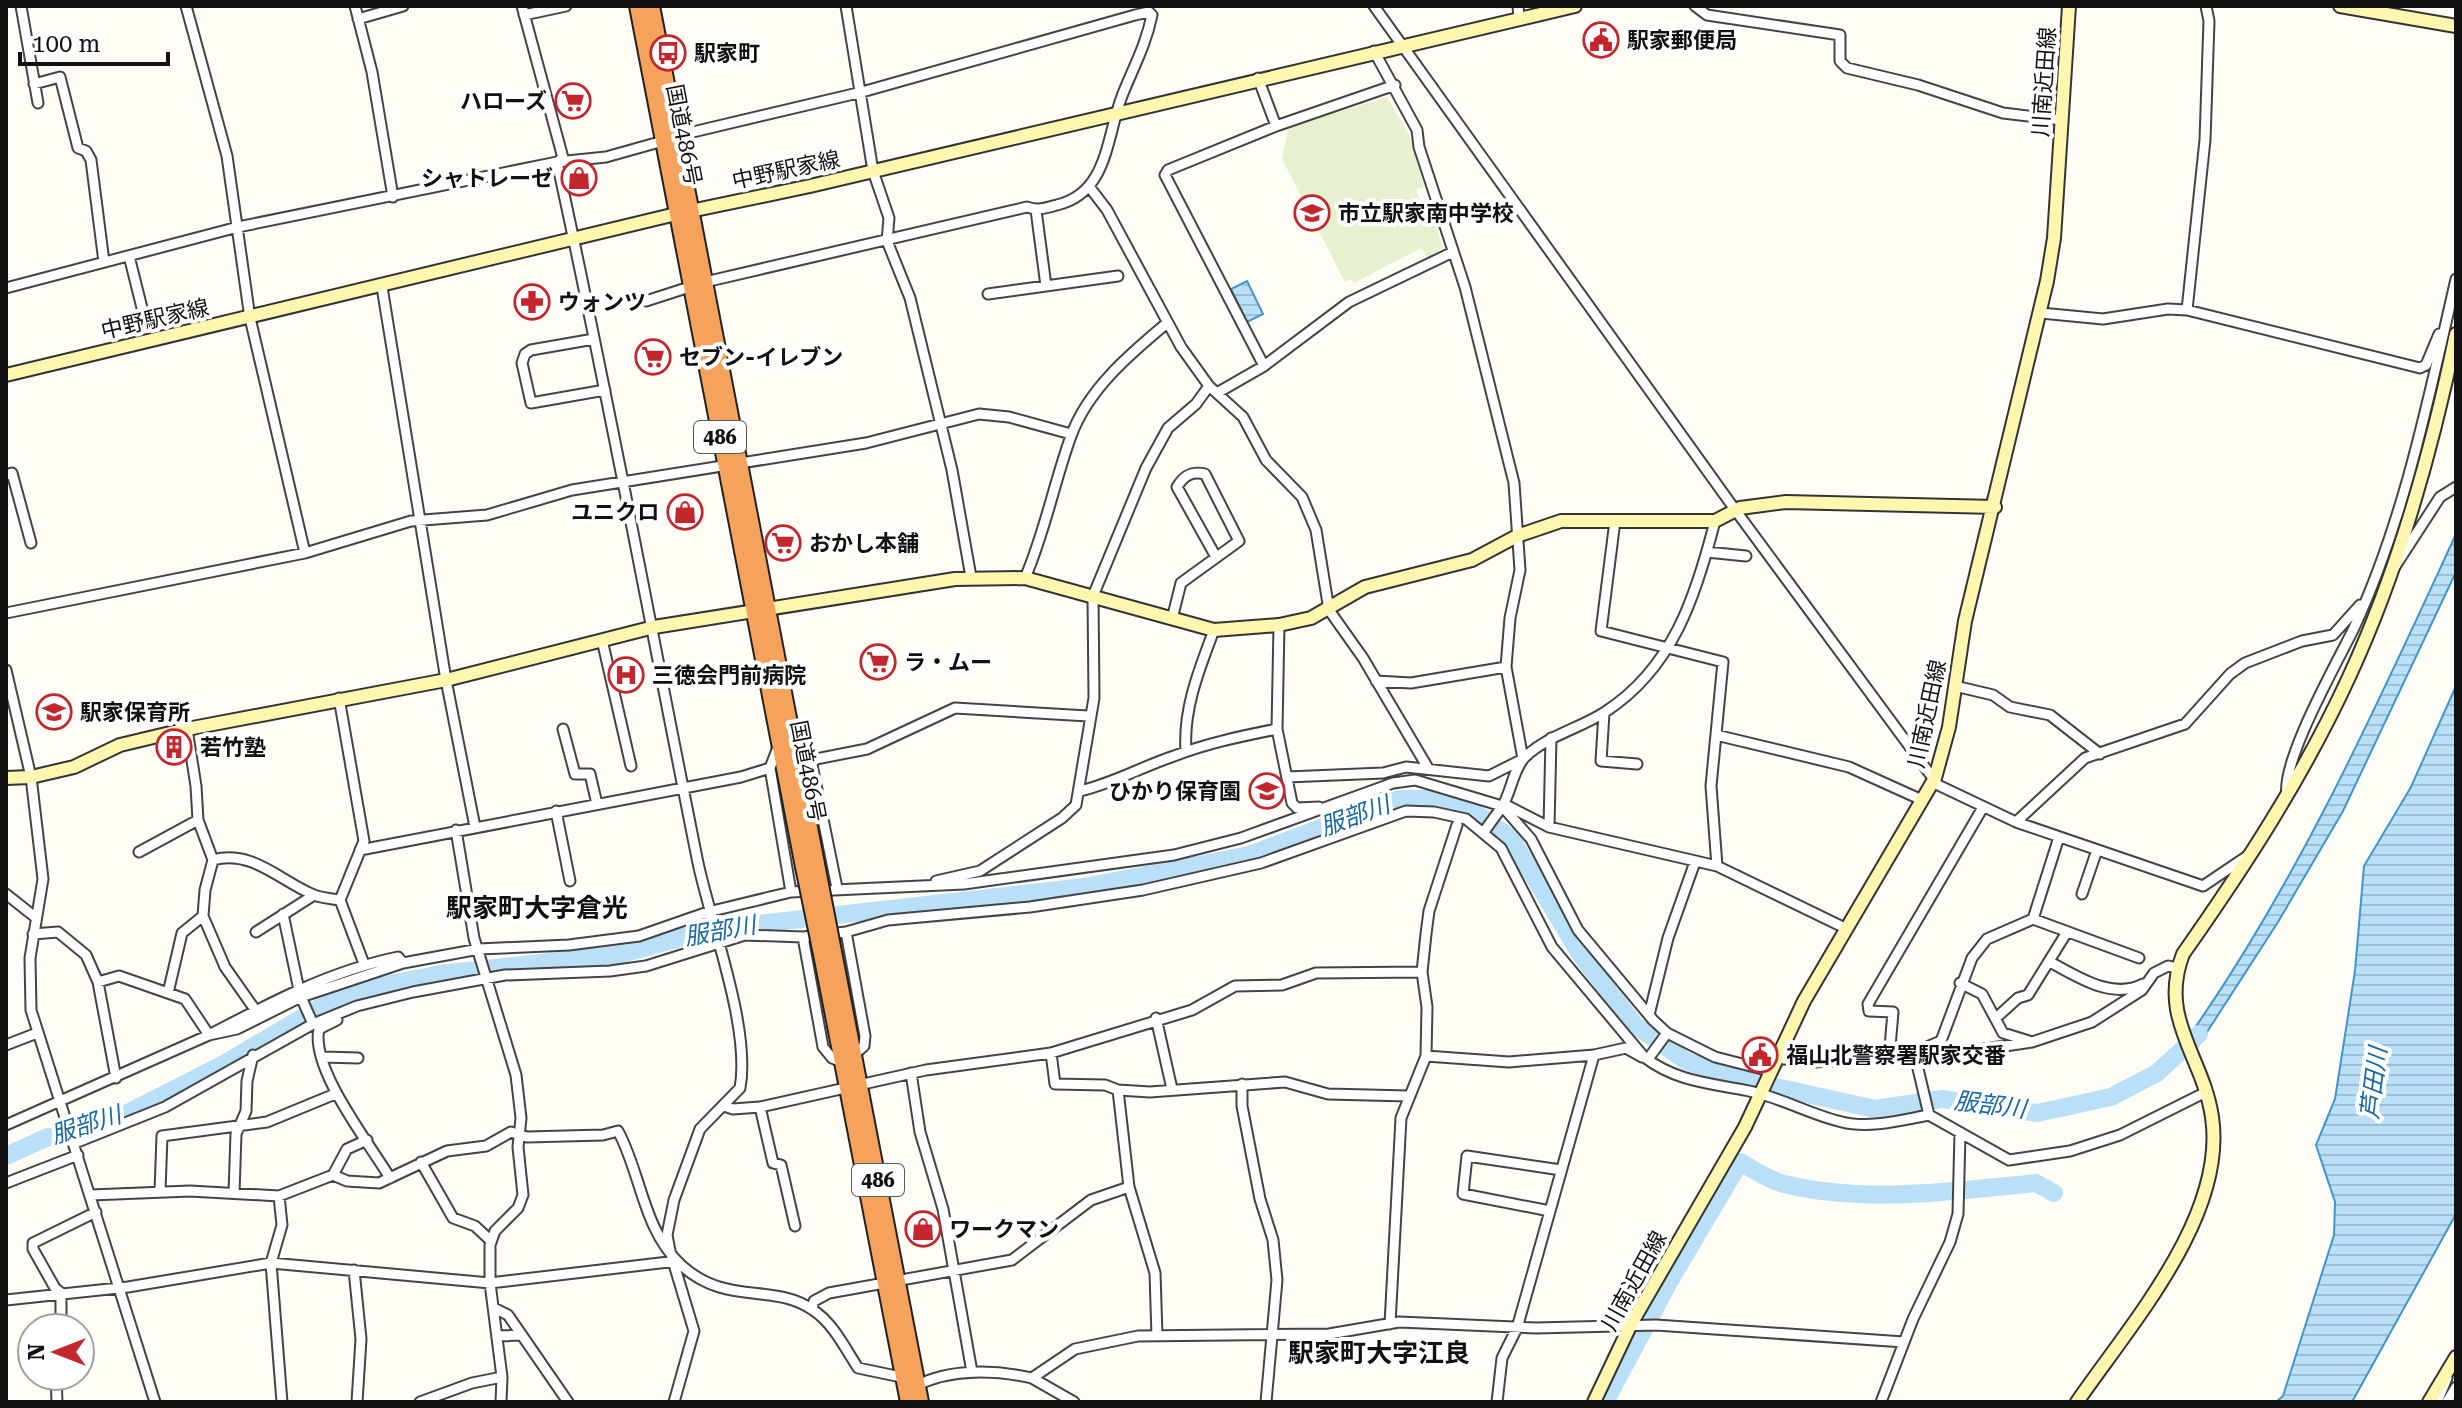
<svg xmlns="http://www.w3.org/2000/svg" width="2462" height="1408" font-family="'Roboto Serif','Noto Sans JP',serif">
<defs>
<pattern id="water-rules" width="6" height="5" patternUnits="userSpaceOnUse" patternTransform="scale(2)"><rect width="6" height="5" fill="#b9e0f7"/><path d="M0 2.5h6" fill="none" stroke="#9ebfd3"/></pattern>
</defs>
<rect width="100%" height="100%" fill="#fffdf5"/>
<!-- pitch -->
<path fill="#e6f2cf" d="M1387,97L1410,136L1424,187L1416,189L1425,215L1431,213L1443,248L1428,258L1421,248L1354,283L1351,279L1345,282L1282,159L1289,124L1325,110L1328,115Z"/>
<!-- water -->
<path fill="url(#water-rules)" stroke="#3f96cf" stroke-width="2" d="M1247,281L1263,314L1247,322L1231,289Z
M2456,534V572L2343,811L2278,922L2198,1046L2192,1032C2300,877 2377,705 2456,534Z
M2456,686V1214L2352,1402H2276L2283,1396L2334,1235L2335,1202L2316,1145L2335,1099L2355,971L2364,866L2411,787Z"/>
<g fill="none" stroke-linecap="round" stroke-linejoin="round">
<!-- river -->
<path stroke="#b9e0f7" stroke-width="18" d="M6,1156L48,1137H65L112,1121L222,1065L327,1003L375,987L440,974L621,954L713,929L1084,887L1249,855L1400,799H1433L1477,814L1511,838L1580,954L1635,1025L1686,1061L1744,1080L1875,1109L1942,1099L2037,1113L2111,1097L2157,1073L2199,1034
M1605,1402L1669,1282L1740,1162C1754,1170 1769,1180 1784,1184C1866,1204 1954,1191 2036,1183L2054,1193"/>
<defs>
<path id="street" d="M21,6L38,103
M186,6L227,156L250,318L305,553
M355,6L372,72L393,197
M522,6L563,158L557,162C608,394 651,629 698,863C711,924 751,1029 740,1088L700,1129L674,1200L667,1235L670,1251L694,1331L674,1402
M846,6L873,171L889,218L887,241L910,298L952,470L971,577
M1374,6L1736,511L1938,785L2016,822L2203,886L2249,855
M1518,6L1519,18
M1695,6L1707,15L1840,35V61L1847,68L1918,85L2003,113L2062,120
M524,15L566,6
M358,19L403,6
M1258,78L1276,126
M34,84L60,77L78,148L86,151L91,160L104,262
M1091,189L1107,210L1181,347L1209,386L1243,417L1266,460L1302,497L1316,530L1329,610L1363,658L1428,768
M1036,210L1046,286
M129,256L142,308
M382,287L446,680L475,827
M6,288L238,227L557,162L606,157L663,141
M988,294L1118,276
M646,301L705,282L1027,207C1038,211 1046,208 1057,205C1108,193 1106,138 1122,96C1133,68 1146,45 1152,15L1149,12L1135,15L862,92L676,136
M2187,310L2205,140L2209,21L2206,6
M2041,313L2103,319L2168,309L2187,310L2420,368L2426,365L2439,334
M594,339L531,350L525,354L522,363L531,403L605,390
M1264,366L1165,175L1168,170L1276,126L1395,85
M1217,393L1264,366L1349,302L1453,252
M6,475L12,473L31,543
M1615,521L1601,631L1723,662L1711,786L1717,866
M1707,552L1746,556
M2394,568L2440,497L2456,487
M1025,578C1045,532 1054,483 1071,436C1088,389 1130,354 1167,323
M6,613L305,553L411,521L487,515L572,490L866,443L979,414L1009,417L1071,434
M1172,619L1181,583L1239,541L1205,474C1192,471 1184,475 1177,487L1216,557
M1279,625L1277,729L1292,803L1297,808L1319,807
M602,640L631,766
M6,670L31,777L43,879L30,958L31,1010L155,1402
M1376,681L1411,683L1506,667
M1955,686L1993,695L2010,707L2050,715L2100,754
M339,698L364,841L340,900L364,964
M1604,713L1601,761L1637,764
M187,729L196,786L198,820L213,860L205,890L203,916L225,967L256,1011
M563,729L575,774H590L597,804
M1716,735L1849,767L1922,800
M795,741L811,760L867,749L955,708L1088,716
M1186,751C1183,709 1199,670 1214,630
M811,760L837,888
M770,768L791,892
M1287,777L1383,773L1406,767L1489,776L1523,759L1506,667L1510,618L1520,570L1514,483L1465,287L1419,147L1417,130L1374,51
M1080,791C1114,783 1141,767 1174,756C1208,743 1242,736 1277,729
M2287,795C2281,761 2337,663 2354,628C2405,518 2429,396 2456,279
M1502,806H1508L1549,827L1717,866L1845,928
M556,811L570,881
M2016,822L2085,758L2185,724L2230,674L2245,663L2302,641L2333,635L2360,605
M1549,827L1551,738
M456,830L474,938L516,1075L521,1118L518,1147L523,1195L518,1208L495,1231L490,1245V1283L502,1377L501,1402
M1484,832C1490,823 1496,815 1502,807C1511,793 1513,769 1525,757C1548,735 1579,729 1605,712C1673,668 1696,596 1715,521
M360,850L741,777L770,768L778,747
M139,852L198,820
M213,860C252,849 280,881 314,895C322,898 332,899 340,900
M936,881L980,871L1062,818L1076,805L1094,698L1093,596L1146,468L1168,428L1196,404L1209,386
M6,894L35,917
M2082,894L2097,850
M283,914L299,990
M2033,919L2139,958
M256,932L314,895
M846,932L865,1036L864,1046L854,1055
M33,934L58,932L86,955L98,982L116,1078
M803,937L823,1047L832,1058L842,1062
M2050,962C2078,977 2112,1000 2143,984
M98,982L119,976L185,999L209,1035C270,1003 330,971 398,957L403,963
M1960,983L1982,994L2003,1033L2029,1041
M168,993L182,933L203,916
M301,997L313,1024
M1649,1015L1668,938L1695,862
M1997,1017L2018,998L2028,995L2067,932
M1156,1018L1172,1089
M337,1020L319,1029C310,1069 370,1144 390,1178
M6,1045L37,1033
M1051,1053L1055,1084L1105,1085L1118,1090L1150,1092L1285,1082L1328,1094L1408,1096
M1913,1053L1941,1041L1972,958L1987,939L2033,919L2059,837
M1778,1055L1784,1059L1816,1062L1978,1050L2032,1042L2092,1022L2142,990L2154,973L2168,966L2177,968
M1426,1056L1509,1062L1594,1055L1626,1048L1642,1057
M323,1057L358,1058
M1648,1059L1667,1033
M911,1073L920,1132L943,1209L972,1372
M1242,1084V1106L1260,1199L1273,1240L1277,1280L1266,1402
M1118,1090L1129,1187L1155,1273L1157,1336
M724,1106L733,1109L760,1107L926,1070L1051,1053L1192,1010L1235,986L1282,985L1316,973L1422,972
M760,1107L773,1163L781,1165L795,1226
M1929,1115L1915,1056L1890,1047L1893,1012L1869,1011L1868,1004L1982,809
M6,1125L209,1035L237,1029L301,997L403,963L479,949L569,945L639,936L708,912L791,892L964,884L1174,855L1241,838L1393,783L1415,780L1502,806L1531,839L1578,930L1653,1020L1667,1033L1715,1057L1770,1071
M75,1143L165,1107L313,1024L357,1006L413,992L505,975L610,971L646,966L745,935L803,937L846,932L888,920L1030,907L1143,890L1261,863L1406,811L1434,812L1466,819L1501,848L1552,947L1644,1057C1677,1082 1710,1083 1749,1091C1780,1097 1811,1115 1842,1122C1869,1129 1902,1120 1929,1115L2009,1160L2070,1151L2120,1135L2206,1092
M421,1162L453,1218L475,1226L491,1241
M333,1175L347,1149L367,1140
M6,1183L78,1155
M160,1191L162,1136L267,1122L335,1094
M234,1193L236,1134L246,1111L247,1081L253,1055
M91,1195L190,1191L279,1196L333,1175L347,1181L379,1183L447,1151L486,1146L511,1132L527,1137L603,1135L618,1131C641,1173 643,1230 681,1265C727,1307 773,1282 813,1310C833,1323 845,1348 858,1368L906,1378
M279,1196L282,1225L271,1263L282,1402
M1550,1211L1463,1194L1467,1156L1561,1170
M354,1270L361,1339L357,1402
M6,1300L128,1287L271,1263L490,1283L677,1261
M494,1308L508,1315L568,1402
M812,1309L814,1301L829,1293L1012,1260L1091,1200L1129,1187
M1390,1324L1401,1118L1426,1056L1427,1007L1422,972L1426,934L1429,911L1457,825
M61,1328V1293L55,1288L33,1249V1243L96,1212
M497,1336L522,1335
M56,1376L57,1402
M1032,1378L1074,1402
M916,1386C950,1368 996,1370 1032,1378L1075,1349L1138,1336L1329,1334L1399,1322L1536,1328L1656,1325L1904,1342
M420,1402L472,1383L502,1377
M1497,1402L1502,1358L1517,1328L1594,1055
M1881,1402L1913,1319L1950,1242L1958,1214L1960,1133
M2437,1402L2447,1378
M2447,1402L2456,1387"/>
<path id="secondary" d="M2340,6L2456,26
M6,375L676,214L810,186L1575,6
M6,778L31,777L74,767L120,745L187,729L446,680L654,627L955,579L1025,578L1214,630L1279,625L1311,618L1365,587L1472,560L1517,536L1561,521H1715L1740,508L1786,502L1995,507
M1594,1402L1631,1324L1745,1127L1804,1001L1935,778L1949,727L1965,621L2047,281L2054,238L2069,6
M2077,1402C2130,1325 2227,1216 2212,1117C2203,1056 2158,1019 2183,954C2245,866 2304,775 2349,677C2399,569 2432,450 2456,334
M2429,1402L2456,1357"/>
<path id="highway" d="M638,6L804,867
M651,6L816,864
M834,957L920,1402
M823,959L909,1402"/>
</defs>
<!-- street casing -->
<use href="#street" stroke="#444" stroke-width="13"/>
<!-- secondary casing -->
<use href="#secondary" stroke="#333" stroke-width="16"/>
<!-- highway casing -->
<use href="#highway" stroke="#222" stroke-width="20"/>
<!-- street -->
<use href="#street" stroke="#fff" stroke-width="9"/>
<!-- secondary -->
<use href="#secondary" stroke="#fff6b0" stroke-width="12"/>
<!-- highway -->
<use href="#highway" stroke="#f5a25d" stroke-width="16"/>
<defs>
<path id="highway-bridge" d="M816,864L834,957
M804,867L823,959"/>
</defs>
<!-- highway-bridge casing -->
<use href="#highway-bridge" stroke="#222" stroke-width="20" stroke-linecap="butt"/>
<!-- highway-bridge -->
<use href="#highway-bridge" stroke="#f5a25d" stroke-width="16"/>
</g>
<!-- icons -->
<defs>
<symbol id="civic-ring" viewBox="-11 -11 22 22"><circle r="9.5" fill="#fff" stroke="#c4262e" stroke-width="1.5"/><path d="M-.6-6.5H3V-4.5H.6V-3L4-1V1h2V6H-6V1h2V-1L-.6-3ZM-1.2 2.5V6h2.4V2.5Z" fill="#c4262e"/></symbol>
<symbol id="bus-ring" viewBox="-11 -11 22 22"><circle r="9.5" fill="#fff" stroke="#c4262e" stroke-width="1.5"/><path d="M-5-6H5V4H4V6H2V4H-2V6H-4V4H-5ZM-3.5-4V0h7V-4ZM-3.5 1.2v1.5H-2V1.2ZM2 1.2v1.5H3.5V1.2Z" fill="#c4262e"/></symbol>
<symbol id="supermarket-ring" viewBox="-11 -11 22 22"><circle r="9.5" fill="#fff" stroke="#c4262e" stroke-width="1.5"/><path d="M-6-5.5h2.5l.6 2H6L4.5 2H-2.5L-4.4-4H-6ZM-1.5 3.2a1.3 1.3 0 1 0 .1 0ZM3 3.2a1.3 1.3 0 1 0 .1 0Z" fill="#c4262e"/></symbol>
<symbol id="shop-ring" viewBox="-11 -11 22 22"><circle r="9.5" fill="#fff" stroke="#c4262e" stroke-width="1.5"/><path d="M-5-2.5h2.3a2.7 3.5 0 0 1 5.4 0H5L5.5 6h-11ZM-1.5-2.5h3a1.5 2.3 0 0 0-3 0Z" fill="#c4262e"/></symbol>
<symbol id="school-ring" viewBox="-11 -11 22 22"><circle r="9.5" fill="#fff" stroke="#c4262e" stroke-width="1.5"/><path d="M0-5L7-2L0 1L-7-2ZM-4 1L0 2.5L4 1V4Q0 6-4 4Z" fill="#c4262e"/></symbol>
<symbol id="pharmacy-ring" viewBox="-11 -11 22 22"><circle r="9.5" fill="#fff" stroke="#c4262e" stroke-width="1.5"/><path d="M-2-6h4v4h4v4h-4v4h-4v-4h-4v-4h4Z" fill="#c4262e"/></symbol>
<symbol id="hospital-ring" viewBox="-11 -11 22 22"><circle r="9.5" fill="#fff" stroke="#c4262e" stroke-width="1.5"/><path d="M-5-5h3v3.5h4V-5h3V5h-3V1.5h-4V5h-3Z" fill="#c4262e"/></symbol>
<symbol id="building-ring" viewBox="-11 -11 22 22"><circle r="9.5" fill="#fff" stroke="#c4262e" stroke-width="1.5"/><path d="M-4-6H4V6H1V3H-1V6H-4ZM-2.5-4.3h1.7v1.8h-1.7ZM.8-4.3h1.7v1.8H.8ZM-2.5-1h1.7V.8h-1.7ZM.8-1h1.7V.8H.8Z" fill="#c4262e"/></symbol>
</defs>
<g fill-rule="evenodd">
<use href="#civic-ring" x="1581" y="20" width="40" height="40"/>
<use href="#bus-ring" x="648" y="33" width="40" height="40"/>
<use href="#supermarket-ring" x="553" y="81" width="40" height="40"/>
<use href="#shop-ring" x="559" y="158" width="40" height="40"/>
<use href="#school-ring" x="1292" y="193" width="40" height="40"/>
<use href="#pharmacy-ring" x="512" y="282" width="40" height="40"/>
<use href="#supermarket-ring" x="633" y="337" width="40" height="40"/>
<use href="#shop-ring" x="665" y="492" width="40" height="40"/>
<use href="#supermarket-ring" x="763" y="523" width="40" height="40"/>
<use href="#supermarket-ring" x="858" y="642" width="40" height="40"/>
<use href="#hospital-ring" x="606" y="655" width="40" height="40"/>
<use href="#school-ring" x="34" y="692" width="40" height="40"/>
<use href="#building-ring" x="154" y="727" width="40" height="40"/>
<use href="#school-ring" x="1247" y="771" width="40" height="40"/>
<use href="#civic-ring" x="1740" y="1035" width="40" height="40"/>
<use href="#shop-ring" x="903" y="1209" width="40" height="40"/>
</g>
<g text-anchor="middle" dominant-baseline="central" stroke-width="8" stroke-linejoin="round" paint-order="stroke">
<!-- shield labels -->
<g fill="#fff" stroke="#585858" stroke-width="2">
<rect x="694" y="421" width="52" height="32" rx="6"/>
<rect x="852" y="1164" width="52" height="32" rx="6"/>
</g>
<g font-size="20" font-weight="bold" fill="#111">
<text x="720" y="437">486</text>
<text x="878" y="1180">486</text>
</g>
<!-- poi labels -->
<g font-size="22" font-weight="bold" fill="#111" stroke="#fff" text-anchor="start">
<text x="1627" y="40">駅家郵便局</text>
<text x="694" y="53">駅家町</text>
<text x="547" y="101" text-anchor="end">ハローズ</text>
<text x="553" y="178" text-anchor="end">シャトレーゼ</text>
<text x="1338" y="213">市立駅家南中学校</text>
<text x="558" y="302">ウォンツ</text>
<text x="679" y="357">セブン-イレブン</text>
<text x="659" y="512" text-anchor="end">ユニクロ</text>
<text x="809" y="543">おかし本舗</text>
<text x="904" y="662">ラ・ムー</text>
<text x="652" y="675">三徳会門前病院</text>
<text x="80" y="712">駅家保育所</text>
<text x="200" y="747">若竹塾</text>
<text x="1241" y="791" text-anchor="end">ひかり保育園</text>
<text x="1786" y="1055">福山北警察署駅家交番</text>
<text x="949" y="1229">ワークマン</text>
</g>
<!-- street labels -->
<g font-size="22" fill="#111" stroke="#fff">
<text transform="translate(2044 82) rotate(-86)">川南近田線</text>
<text transform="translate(684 135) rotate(79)">国道486号</text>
<text transform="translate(786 170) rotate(-12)">中野駅家線</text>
<text transform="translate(155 319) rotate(-13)">中野駅家線</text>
<text transform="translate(1927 714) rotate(-78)">川南近田線</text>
<text transform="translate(808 771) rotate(79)">国道486号</text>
<text transform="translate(1634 1281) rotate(-61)">川南近田線</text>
</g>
<!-- water labels -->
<g font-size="24" font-style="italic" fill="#1768a6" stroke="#fff">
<text transform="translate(1355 816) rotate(-20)">服部川</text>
<text transform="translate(720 931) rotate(-10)">服部川</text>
<text transform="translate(2374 1083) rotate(-83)">芦田川</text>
<text transform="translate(1990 1105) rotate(7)">服部川</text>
<text transform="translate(86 1125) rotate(-18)">服部川</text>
</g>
<!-- quarter labels -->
<g font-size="26" font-weight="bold" fill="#111" stroke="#fff">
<text x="537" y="908">駅家町大字倉光</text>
<text x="1379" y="1353">駅家町大字江良</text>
</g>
</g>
<!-- border -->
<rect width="2462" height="1408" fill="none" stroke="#111111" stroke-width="16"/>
<!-- north arrow -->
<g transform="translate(56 1352) rotate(270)"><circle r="38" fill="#ffffff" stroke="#a0a0a0" stroke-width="2"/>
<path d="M0-6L14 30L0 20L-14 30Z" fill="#c4262e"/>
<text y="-12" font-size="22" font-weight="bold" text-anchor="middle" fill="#111111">N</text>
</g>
<!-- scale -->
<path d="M20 52v12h148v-12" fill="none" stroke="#111111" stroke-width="4"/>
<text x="32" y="52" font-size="24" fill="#111111" stroke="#ffffff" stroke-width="6" paint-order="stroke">100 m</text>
</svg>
